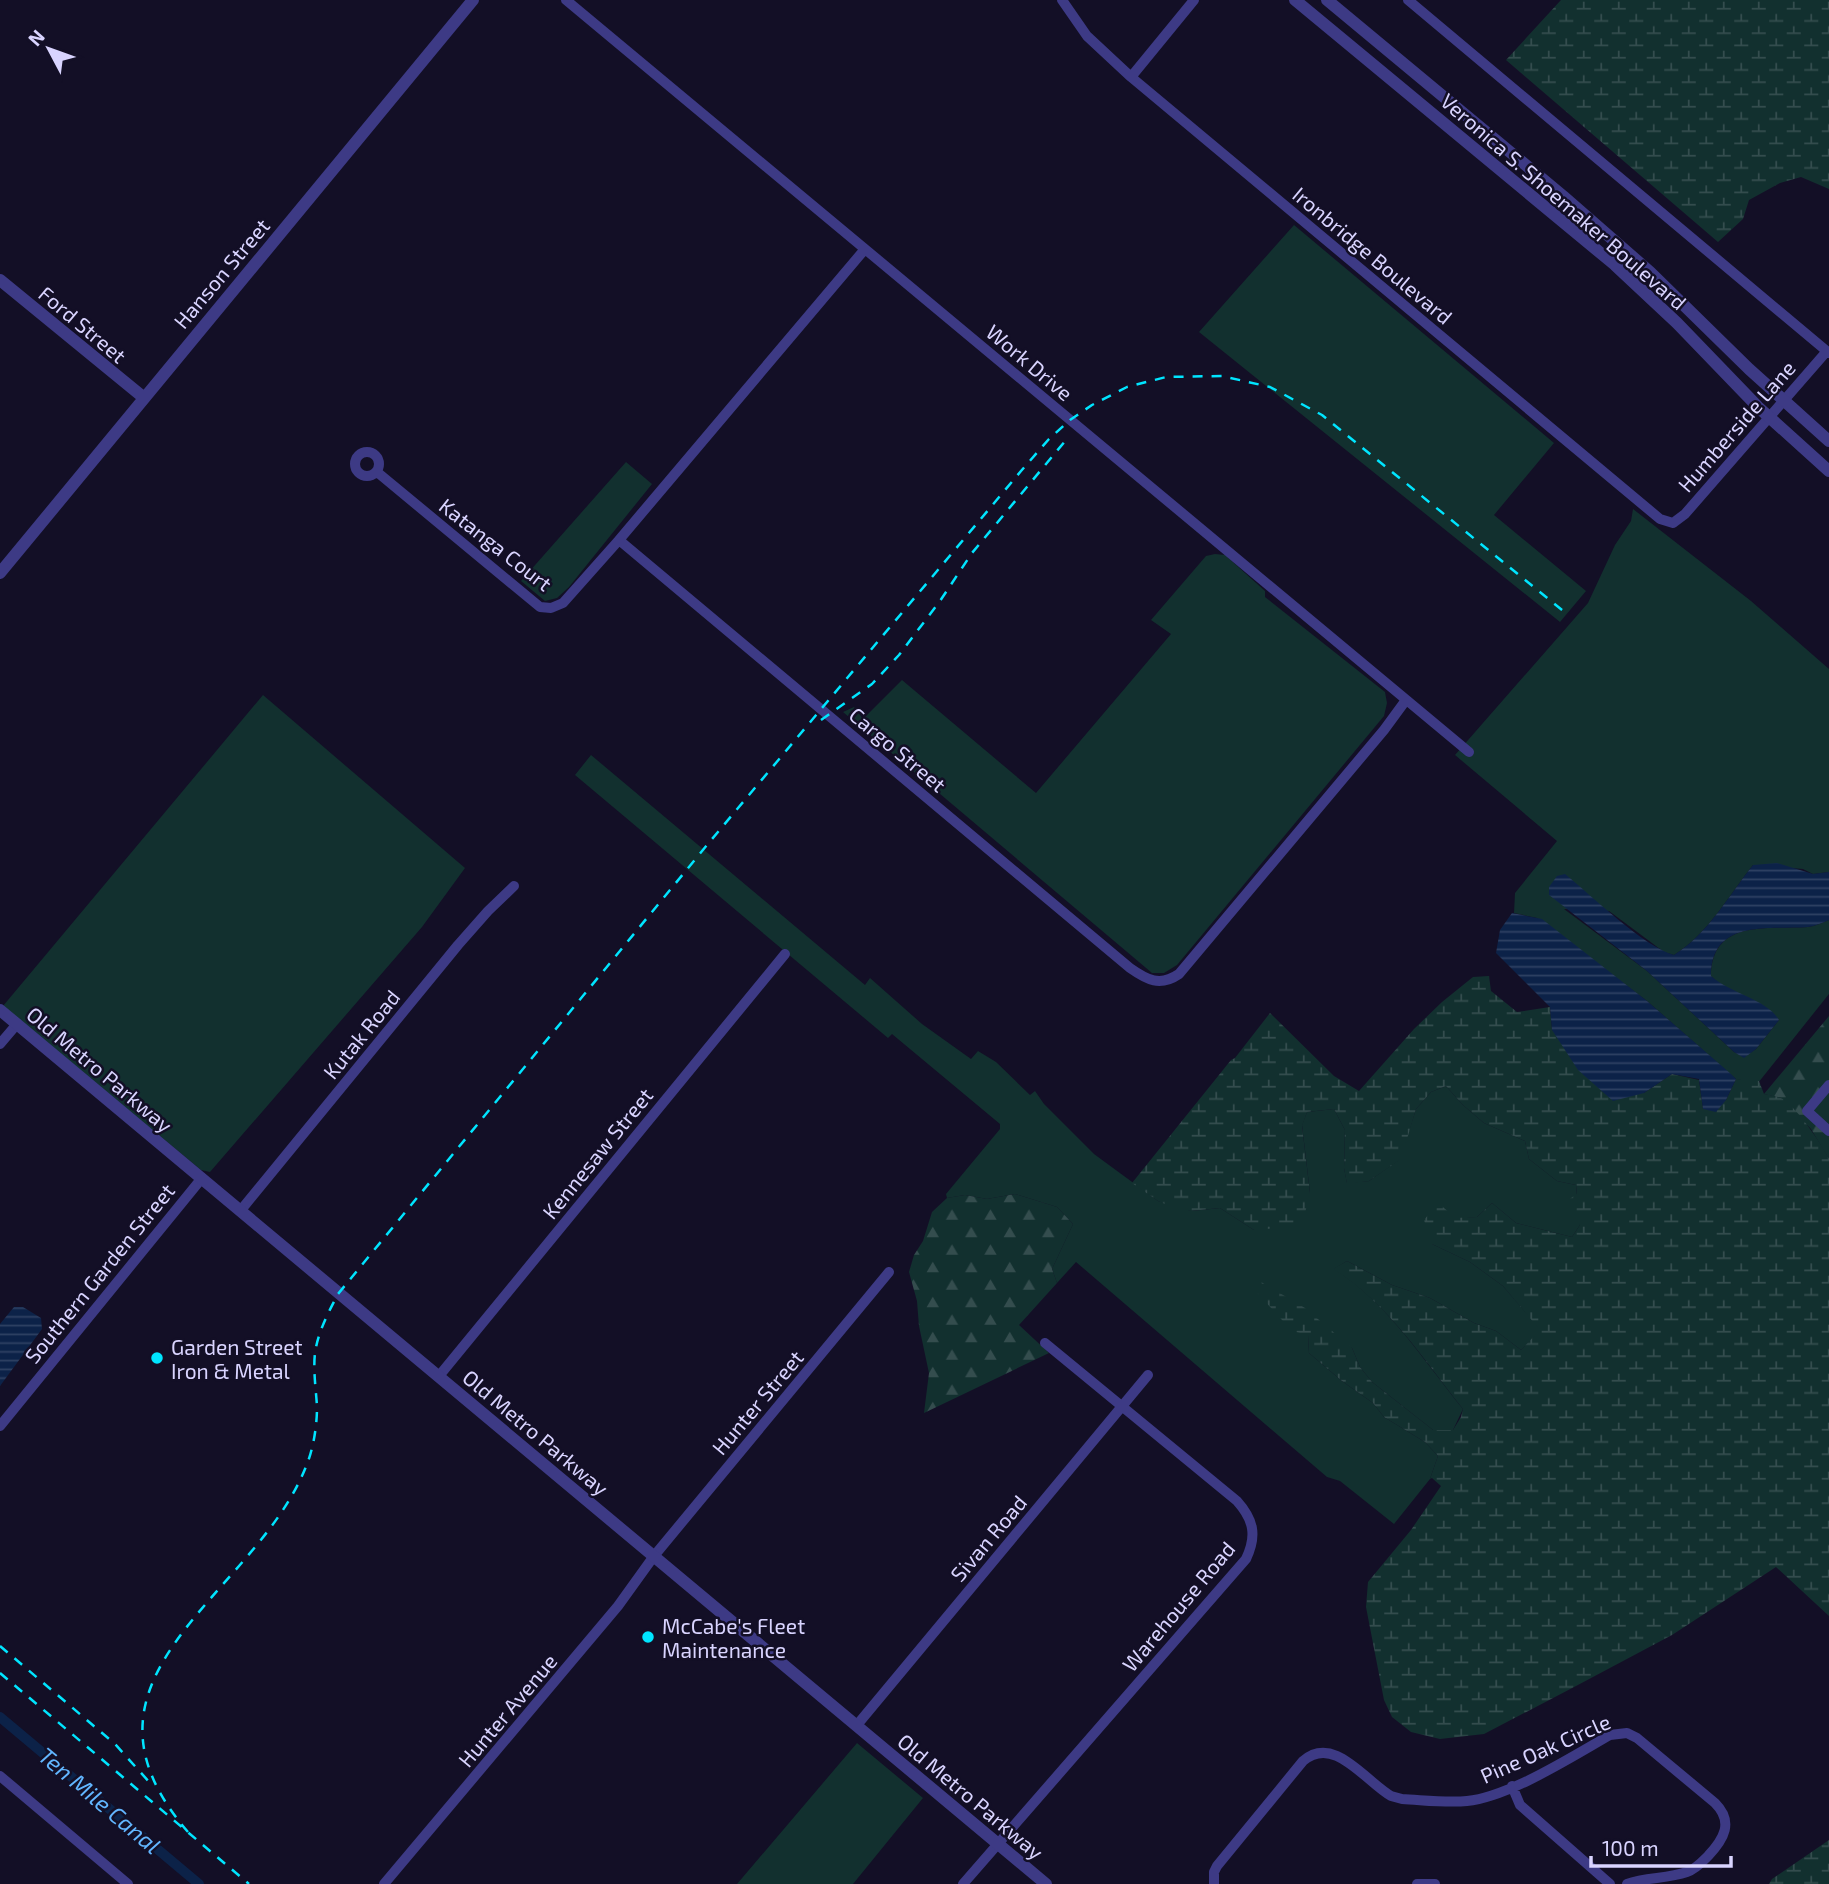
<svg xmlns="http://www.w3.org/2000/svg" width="1829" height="1884" font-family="'Exo 2',sans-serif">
<defs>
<pattern id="forest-firs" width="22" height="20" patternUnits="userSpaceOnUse" patternTransform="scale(1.75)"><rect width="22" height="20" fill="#12302f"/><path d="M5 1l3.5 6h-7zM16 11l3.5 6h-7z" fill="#344d4e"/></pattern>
<pattern id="wetland-marsh" width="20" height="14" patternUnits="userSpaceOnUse" patternTransform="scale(1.75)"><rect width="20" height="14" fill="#12302f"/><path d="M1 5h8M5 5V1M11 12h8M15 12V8" fill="none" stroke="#344d4e"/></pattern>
<pattern id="water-rules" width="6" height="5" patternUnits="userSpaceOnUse" patternTransform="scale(1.75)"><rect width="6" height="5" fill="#0c2248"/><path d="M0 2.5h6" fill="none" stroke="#2f4163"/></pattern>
</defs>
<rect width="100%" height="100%" fill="#130f26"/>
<!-- green -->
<path fill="#12302f" d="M1294,225L1554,443L1494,515L1586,591L1560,622L1199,332Z
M626,462L652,484L569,587L557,598L545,601L521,581Z
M1633,509L1751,601L1829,669V872L1813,874L1803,869L1753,865C1729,895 1708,934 1674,955L1664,952L1609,911L1564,909L1647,971L1734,1052L1744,1057L1756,1049L1779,1020L1723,987L1711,976C1712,918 1769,930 1808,927C1815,926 1822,923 1829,920V994L1758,1083L1736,1079L1647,1001L1537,918L1514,913L1515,893L1557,841L1455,755L1588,603L1615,545L1631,521Z
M1215,554L1225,555L1265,591V597L1385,692L1387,703L1384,716L1177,965L1164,973H1152L843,712L854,707L863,719L902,680L1036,793L1171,634L1151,620L1206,556Z
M263,695L465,868L422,927L210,1172L201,1170L3,1006Z
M591,755L865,985L870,978L922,1024L971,1059L978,1051L996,1062L1030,1095L1035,1091L1044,1104L1094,1154L1158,1201L1191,1211L1220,1208L1254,1230L1310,1193L1302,1125L1307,1112L1334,1109L1345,1130L1344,1168L1347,1183L1369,1181L1400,1159L1416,1109L1431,1092L1446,1086L1463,1105L1484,1123L1525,1141L1529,1159L1557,1181L1576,1185L1580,1225L1572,1237L1516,1223L1492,1203L1477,1217L1456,1219L1432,1244L1470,1262L1503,1286L1541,1330L1521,1350L1496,1331L1474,1323L1430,1298L1392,1285L1347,1261L1334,1269C1387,1302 1424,1361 1463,1409L1453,1430H1433L1372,1382L1360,1367L1352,1348L1308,1335L1309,1353L1342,1381L1373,1403L1384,1417L1425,1442L1438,1456L1430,1479L1394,1524L1340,1481L1327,1477L1076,1262L1057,1283L1052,1269L1073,1224L1057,1207L1015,1194L987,1199L965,1195L947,1198L946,1194L1000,1129V1124L892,1034L888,1038L575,775Z
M857,1743L923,1798L853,1884H737Z"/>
<!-- forest -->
<path fill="url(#forest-firs)" d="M1829,1016V1159L1811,1129L1781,1098L1764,1094Z
M1015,1194L1057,1207L1073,1224L1052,1269L1057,1283L1019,1325L1049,1353L924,1413L929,1373L919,1326L917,1301L909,1272L914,1255L923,1241L932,1212L947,1198L965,1195L987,1199Z"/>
<!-- wetland -->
<path fill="url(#wetland-marsh)" d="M1561,0H1829V189L1801,177L1780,183L1749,200L1743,219L1718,242L1506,60Z
M1489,976L1491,991L1517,1012L1550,1007L1552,1030L1644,1093L1672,1074L1699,1080L1703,1109L1726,1100L1736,1079L1759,1081L1764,1094C1769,1095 1776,1096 1781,1098C1796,1106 1821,1143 1829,1159V1616L1776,1567L1672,1635L1576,1686L1484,1734L1440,1739L1411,1732L1392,1717L1384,1700L1366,1607L1368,1582L1411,1530L1441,1486L1432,1478L1430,1479L1438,1456L1425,1442L1384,1417L1373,1403L1342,1381L1309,1353L1308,1335L1292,1331L1242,1276H1251L1305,1308L1352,1348L1360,1367L1372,1382L1433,1430H1453L1461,1417L1463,1409C1424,1360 1387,1302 1333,1269L1347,1261L1392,1285L1430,1298L1474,1323L1496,1331L1521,1350L1540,1330L1503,1286L1470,1262L1432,1244L1424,1220L1438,1203L1456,1218L1477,1217L1492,1203L1516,1223L1572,1237L1580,1225L1565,1202L1577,1194L1576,1185L1557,1181L1529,1159L1525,1141L1484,1123L1463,1105L1446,1086L1431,1092L1416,1109L1401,1159L1369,1181L1347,1184L1344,1168L1345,1130L1334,1109L1307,1112L1302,1126L1310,1193L1303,1221L1280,1228L1254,1230L1220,1208L1191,1211L1177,1209L1158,1201L1132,1183L1231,1060L1235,1058L1270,1013L1334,1076L1359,1091L1414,1029L1442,1002L1473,977Z
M1829,1840V1884H1769L1772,1879Z"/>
<!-- water -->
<path fill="url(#water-rules)" d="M1777,863L1813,874L1829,872V920C1822,923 1815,926 1808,927C1770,930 1711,918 1711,976C1730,993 1768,1000 1779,1020L1756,1049L1744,1058L1734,1052L1647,971L1549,895V887L1557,876L1565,874C1591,895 1644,947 1674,955C1708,934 1729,895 1753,865Z
M1512,913L1542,919L1647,1001L1731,1074L1736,1079L1726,1100L1716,1112L1703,1109L1699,1079L1672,1074L1644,1093L1613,1101L1578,1070L1552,1030L1550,1007L1496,953L1500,930Z
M14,1307H23L41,1318L42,1329L0,1386V1324Z"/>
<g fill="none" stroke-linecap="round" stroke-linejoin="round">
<!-- canal -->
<path stroke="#0c2248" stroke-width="10" d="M0,1717L199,1884"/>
<!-- minor -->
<path stroke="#3d3a85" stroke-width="10" d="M566,0L1469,752
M1062,0L1087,36L1131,77L1660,519L1673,523L1685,514L1827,351
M1408,0L1829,353
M1131,77L1194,0
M865,249L619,540L1130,968C1147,980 1160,987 1179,974L1384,730L1406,700
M355 464a12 12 0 1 1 24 0a12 12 0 1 1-24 0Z
M377,472L540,607L551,608L563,603L619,540
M0,1044L17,1024
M1829,1085L1807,1111L1829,1131
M241,1210L458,945L488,911L514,886
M439,1376L785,954
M0,1426L202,1178
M857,1725L1148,1375
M0,1776L128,1884
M1512,1786L1520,1805L1610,1884
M384,1884L618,1606L654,1556L889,1272
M963,1884L1246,1559C1257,1536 1254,1520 1237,1501L1045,1343
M1214,1884V1872L1217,1866L1303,1761C1334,1734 1365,1781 1391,1796L1402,1799C1423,1800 1446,1803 1467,1801C1509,1797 1573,1756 1610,1735L1627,1733L1637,1738L1715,1803C1734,1822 1724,1839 1708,1856C1702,1862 1696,1869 1687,1872C1667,1879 1646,1877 1627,1884
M1417,1884H1435"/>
<!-- tertiary -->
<path stroke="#3d3a85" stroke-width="12" d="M1295,0L1615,265L1677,323L1758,407L1829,471
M1327,0L1563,196L1650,272L1749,369L1829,441
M0,280L143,397
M0,573L473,0
M0,1010L1046,1884"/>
<!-- rail -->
<path stroke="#00e5ff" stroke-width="2.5" stroke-dasharray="10 9" stroke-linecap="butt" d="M821,720L872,684L899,655L940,601L972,553L1066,440
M0,1646L115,1744L151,1784
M0,1673L249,1884
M188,1832C54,1677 253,1597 305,1469C313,1451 317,1427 317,1407C316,1389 313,1371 315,1353C318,1332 328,1313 338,1294L707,845L1021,471L1049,439L1070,420L1092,405L1127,387L1166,377L1222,376L1270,387L1322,415L1567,614"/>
</g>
<!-- markers -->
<g fill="#00e5ff" stroke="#130f26" stroke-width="2.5">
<circle cx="157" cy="1358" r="7"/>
<circle cx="648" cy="1637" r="7"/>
</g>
<g text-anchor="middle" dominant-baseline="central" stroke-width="5" stroke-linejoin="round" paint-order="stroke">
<!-- street labels -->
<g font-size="21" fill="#d9d4ff" stroke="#130f26">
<text transform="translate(1564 201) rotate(41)">Veronica S. Shoemaker Boulevard</text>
<text transform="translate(1373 255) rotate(40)">Ironbridge Boulevard</text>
<text transform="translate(221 273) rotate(-50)">Hanson Street</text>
<text transform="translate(83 324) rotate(40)">Ford Street</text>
<text transform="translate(1030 362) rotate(40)">Work Drive</text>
<text transform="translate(1736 426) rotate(-49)">Humberside Lane</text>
<text transform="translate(496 544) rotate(38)">Katanga Court</text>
<text transform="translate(898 749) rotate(40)">Cargo Street</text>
<text transform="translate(361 1034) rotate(-51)">Kutak Road</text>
<text transform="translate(100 1069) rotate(40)">Old Metro Parkway</text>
<text transform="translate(597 1153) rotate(-51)">Kennesaw Street</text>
<text transform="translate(99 1273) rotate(-51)">Southern Garden Street</text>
<text transform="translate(757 1402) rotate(-50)">Hunter Street</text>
<text transform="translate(536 1432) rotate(40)">Old Metro Parkway</text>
<text transform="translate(988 1538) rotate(-50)">Sivan Road</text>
<text transform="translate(1178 1606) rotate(-50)">Warehouse Road</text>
<text transform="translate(507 1710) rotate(-50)">Hunter Avenue</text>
<text transform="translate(1545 1748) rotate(-24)">Pine Oak Circle</text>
<text transform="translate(971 1796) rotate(40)">Old Metro Parkway</text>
</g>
<!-- poi labels -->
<g font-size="21" fill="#d9d4ff" stroke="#130f26" text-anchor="start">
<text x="171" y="1346">Garden Street<tspan x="171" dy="24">Iron &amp; Metal</tspan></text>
<text x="662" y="1625">McCabe's Fleet<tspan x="662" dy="24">Maintenance</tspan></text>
</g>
<!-- water labels -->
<g font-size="23" font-style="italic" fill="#62b6ff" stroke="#130f26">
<text transform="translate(100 1800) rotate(40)">Ten Mile Canal</text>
</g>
</g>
<!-- north arrow -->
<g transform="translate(49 49) rotate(311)" stroke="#130f26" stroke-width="5" paint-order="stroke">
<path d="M0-5L12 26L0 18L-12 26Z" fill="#d9d4ff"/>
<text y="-10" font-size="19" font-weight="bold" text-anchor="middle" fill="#d9d4ff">N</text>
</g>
<!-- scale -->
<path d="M1591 1856v10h140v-10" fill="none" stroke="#d9d4ff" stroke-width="3.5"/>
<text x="1602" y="1856" font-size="21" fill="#d9d4ff" stroke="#130f26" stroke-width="5" paint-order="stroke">100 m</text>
</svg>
